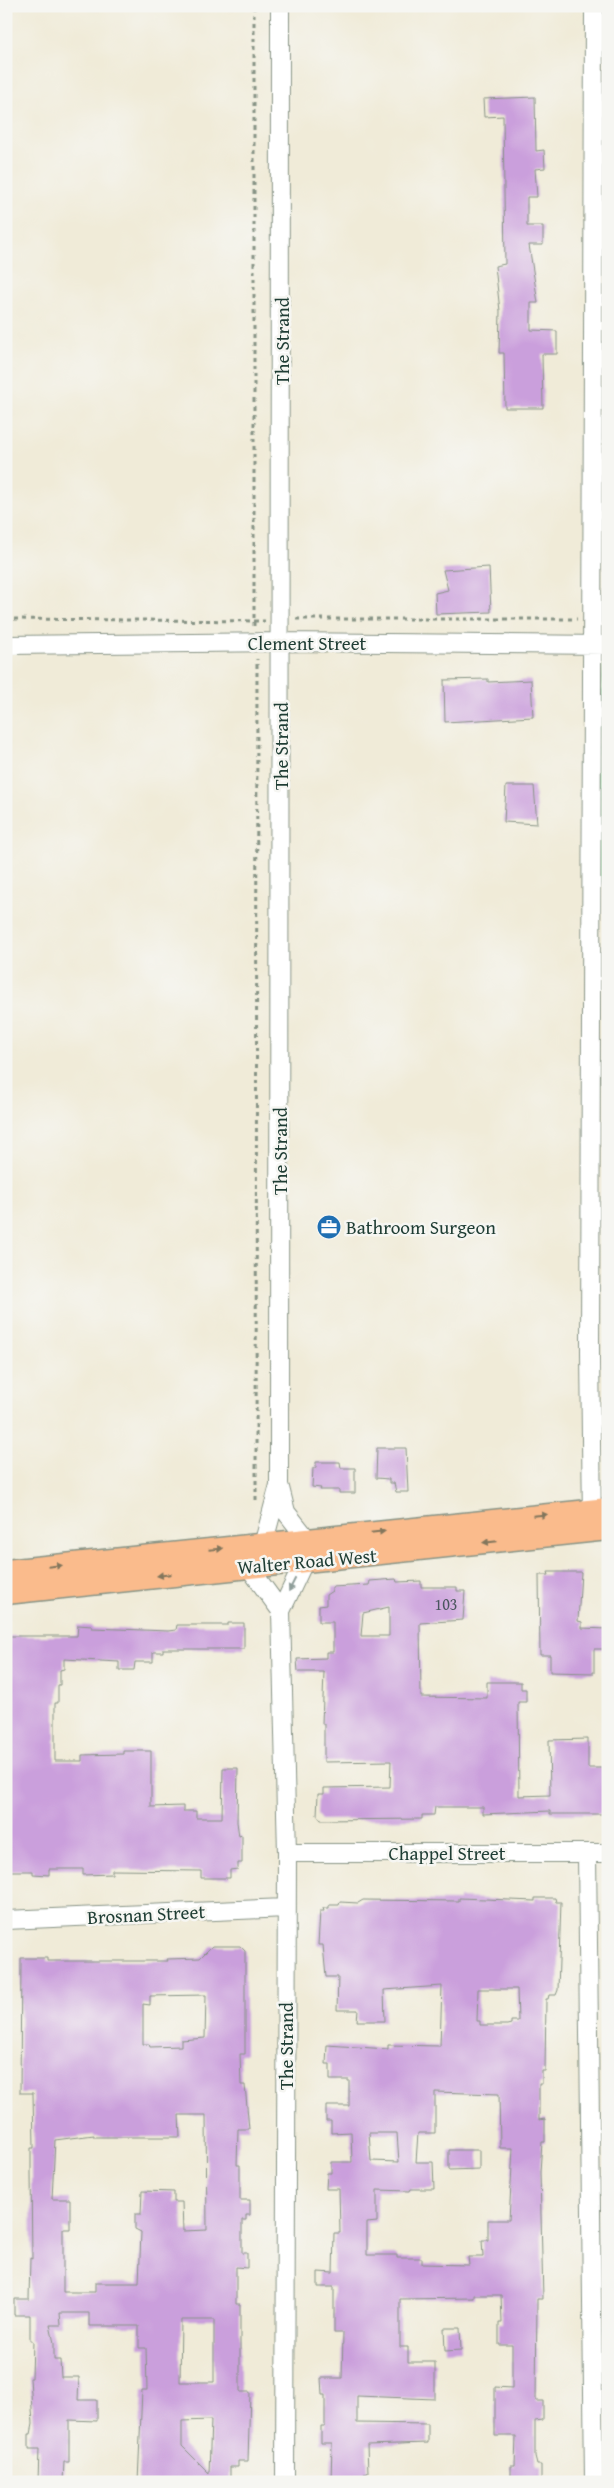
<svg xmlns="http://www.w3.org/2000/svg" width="614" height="2488" font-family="'Gentium Book Plus',serif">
<rect width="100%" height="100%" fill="#f6f6f2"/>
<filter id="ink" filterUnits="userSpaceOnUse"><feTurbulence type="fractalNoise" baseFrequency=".02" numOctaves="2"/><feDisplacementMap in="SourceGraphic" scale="10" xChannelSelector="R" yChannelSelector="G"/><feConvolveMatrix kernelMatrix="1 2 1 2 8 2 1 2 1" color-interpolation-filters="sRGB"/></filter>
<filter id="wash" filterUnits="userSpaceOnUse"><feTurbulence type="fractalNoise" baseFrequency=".0096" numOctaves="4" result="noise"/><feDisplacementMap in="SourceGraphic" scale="20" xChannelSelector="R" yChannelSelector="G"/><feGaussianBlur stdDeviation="1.12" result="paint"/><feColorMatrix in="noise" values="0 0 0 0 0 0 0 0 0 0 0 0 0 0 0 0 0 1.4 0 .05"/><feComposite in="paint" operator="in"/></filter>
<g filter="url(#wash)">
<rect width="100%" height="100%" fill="#f0ebd8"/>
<!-- green -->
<path fill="#7bca8a" stroke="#4d845f" d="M604,653H608V882H591V836Z"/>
<g id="blocks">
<!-- building -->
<path fill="#ca9fdc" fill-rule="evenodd" d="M535,97L536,151L544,150L545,168L535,169L537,197H527V226H543V245H529L538,303H531V330L557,331V354H542L543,408H505L504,353H499L500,311L495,266L505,264L503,116L484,117L483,99Z
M489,567L491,612L436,614L435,593L448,590L443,570Z
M488,679V682L531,680L533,717L445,722L444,680Z
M506,786H534L537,824L504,822Z
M377,1448H406L408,1492H396L394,1483H389V1479L376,1478Z
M316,1462H340L341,1468H355V1493H339V1490H320L321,1488L312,1487L313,1468H316Z
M548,1572H581L578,1621L582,1622V1628L608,1629V1649H594V1673L550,1672V1655H540L539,1575H549Z
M396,1579L397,1582L421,1581V1587H457V1591H465L463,1620L420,1623L421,1697L487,1698V1682H521V1689H526V1702H518L519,1796L550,1795L549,1740L588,1739V1768H608V1814H550V1811L483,1814V1807H435L434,1815H422V1819L321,1820L317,1815L318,1794H324V1788L390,1787L391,1761L324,1762V1724H322L324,1672H298L297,1659L326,1658V1652H333V1622H319V1606L326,1605V1595L332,1591V1587L369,1585L370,1581ZM389,1607V1636H361L363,1613Z
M228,1623H244V1649H163V1652H153V1662H135L134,1670H119V1662L64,1659V1669L60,1670V1685H58V1703H55V1761H82V1755L123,1754V1751H151V1807L183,1806V1811H196V1818H222L223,1768H238L237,1822L239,1836L242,1835V1863H238V1869L230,1870V1878H201V1871L112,1870V1874L83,1875V1869H49V1875L33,1874V1871H6V1636H77L78,1625L92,1626V1628L168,1631L176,1630L177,1625H228Z
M459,1898L535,1901V1898H555L556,1902H561L558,1990L556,1995H549L548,1999H546L545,2071H542V2084H539V2120L545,2119V2142H542L540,2172L543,2299H537L536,2401H543V2420L535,2421V2457L537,2465H541V2482H511V2466H515L516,2436H495V2387L512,2388V2345H499V2323H502L501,2295H474V2298L400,2299V2347H408V2362H435V2399L357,2396V2423L428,2424V2443L367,2445L368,2473L364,2474V2482H331L332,2443H321V2426H325V2395H322L321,2378H342L343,2333H334V2287H318V2272L333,2273L334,2233H340L339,2189H326L327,2173H331V2162H352L351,2132L331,2133V2121H326V2106H349V2080H330V2064H326L327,2045L388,2049V2045L440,2046L442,1986L384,1990L385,2021H357L358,2010H337L338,1977H326L323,1945H318L320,1911H324L323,1908H329V1905H339L340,1902L358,1903L363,1900L459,1901ZM478,1989H517L518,2021H511V2024L507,2025H480V2021H477ZM435,2092L499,2094L500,2148H513L509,2220H488V2240H482L483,2257H468L469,2265L422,2264V2258H397V2255H367V2223L377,2222V2190L410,2191L411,2189H434L433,2162H416L418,2133H435ZM369,2133H397L399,2162L371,2161Z
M212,1946H240L245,1951V2054H240L241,2085H245L249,2129H238L237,2165H240V2200H250V2215H246V2220H242V2253H247V2268L236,2267V2304H240V2392H250L248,2461H238V2467H230V2482H138L142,2390H147L146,2348H139V2326H89V2313H60L61,2325H50L54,2343V2360H60L61,2377H79L78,2400H97V2421L69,2420V2462H64L63,2482H38L39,2449H29V2434H31L33,2424L30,2378H32L33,2341H30V2315H14V2299H29L30,2258L32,2259L31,2173V2148H34L33,2093H20L21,1958H47V1961H168L167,1959L200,1958ZM206,1995L205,2038L181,2040V2046L150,2047L149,2044H143V2004L150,2005V1996ZM179,2115H206L207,2230L183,2231L182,2202H174V2192L142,2191L141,2214H135V2229L141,2232L139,2283H95V2292H63V2229H70V2199H52L55,2140L94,2135V2137H180ZM181,2320H214V2382H180ZM211,2420L209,2473L182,2446V2421Z
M449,2150H479V2169L449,2170Z
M444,2328H460L461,2350L445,2351Z"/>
</g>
</g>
<g filter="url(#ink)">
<use href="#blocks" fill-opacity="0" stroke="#889486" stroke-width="1"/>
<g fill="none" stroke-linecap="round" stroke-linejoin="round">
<defs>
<path id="minor" d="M6,645L281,642L608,645
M280,1488L286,1512L308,1540
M592,1523L590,1353L594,6
M263,1545L279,1485L280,6
M248,1566L281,1611
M287,1853H608
M587,1853L594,2482
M6,1920L286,1908
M285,2482L287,1853L281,1611L305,1560"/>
<path id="major" d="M6,1571L608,1509
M6,1593L608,1529"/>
</defs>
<!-- minor casing -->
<use href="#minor" stroke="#889486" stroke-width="20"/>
<!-- major casing -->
<use href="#major" stroke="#889486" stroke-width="25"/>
<!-- path -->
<path stroke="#889486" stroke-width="3" stroke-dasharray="4 4" stroke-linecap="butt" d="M254,6V626
M6,619L265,621
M296,619H577
M256,1500L257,659"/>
<!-- minor -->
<use href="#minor" stroke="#fff" stroke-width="18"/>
<!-- major -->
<use href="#major" stroke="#fabb8c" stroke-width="22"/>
</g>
<!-- one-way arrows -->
<defs><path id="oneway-solid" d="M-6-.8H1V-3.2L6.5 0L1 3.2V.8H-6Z" transform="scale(1.25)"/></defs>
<g fill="#82765c">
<use href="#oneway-solid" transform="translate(540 1515) rotate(-5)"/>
<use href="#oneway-solid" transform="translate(378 1532) rotate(-6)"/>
<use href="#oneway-solid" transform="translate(490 1542) rotate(174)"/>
<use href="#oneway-solid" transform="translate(216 1549) rotate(-5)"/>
<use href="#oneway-solid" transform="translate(55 1566) rotate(-6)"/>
<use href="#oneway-solid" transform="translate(164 1575) rotate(173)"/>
</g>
<use fill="#8f9e9a" href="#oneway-solid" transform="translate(292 1585) rotate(117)"/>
</g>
<!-- icons -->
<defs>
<symbol id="office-disc" viewBox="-11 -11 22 22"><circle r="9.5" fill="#1f6fb2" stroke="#f6f6f2"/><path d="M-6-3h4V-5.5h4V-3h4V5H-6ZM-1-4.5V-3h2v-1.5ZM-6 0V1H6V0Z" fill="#fff"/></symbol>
</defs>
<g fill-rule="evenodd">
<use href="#office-disc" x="315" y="1213" width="28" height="28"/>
</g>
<g text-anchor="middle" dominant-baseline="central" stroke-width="5" stroke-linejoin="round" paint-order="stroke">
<!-- number labels -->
<g font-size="16" fill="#4a565e">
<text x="446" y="1604">103</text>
</g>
<!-- street labels -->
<g font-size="19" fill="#1f3d34" stroke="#f6f6f2">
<text transform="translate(282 341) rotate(-90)">The Strand</text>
<text x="307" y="643">Clement Street</text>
<text transform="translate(281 746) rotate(-90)">The Strand</text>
<text transform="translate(280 1151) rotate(-90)">The Strand</text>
<text transform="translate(307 1561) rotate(-5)">Walter Road West</text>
<text x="447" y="1853">Chappel Street</text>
<text transform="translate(146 1914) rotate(-3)">Brosnan Street</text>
<text transform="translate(286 2046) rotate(-90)">The Strand</text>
</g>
<!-- poi labels -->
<g font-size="19" fill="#1f3d34" stroke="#f6f6f2" text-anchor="start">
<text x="346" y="1227">Bathroom Surgeon</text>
</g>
</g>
<!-- margin -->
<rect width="614" height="2488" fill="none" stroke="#f6f6f2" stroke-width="25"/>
</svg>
